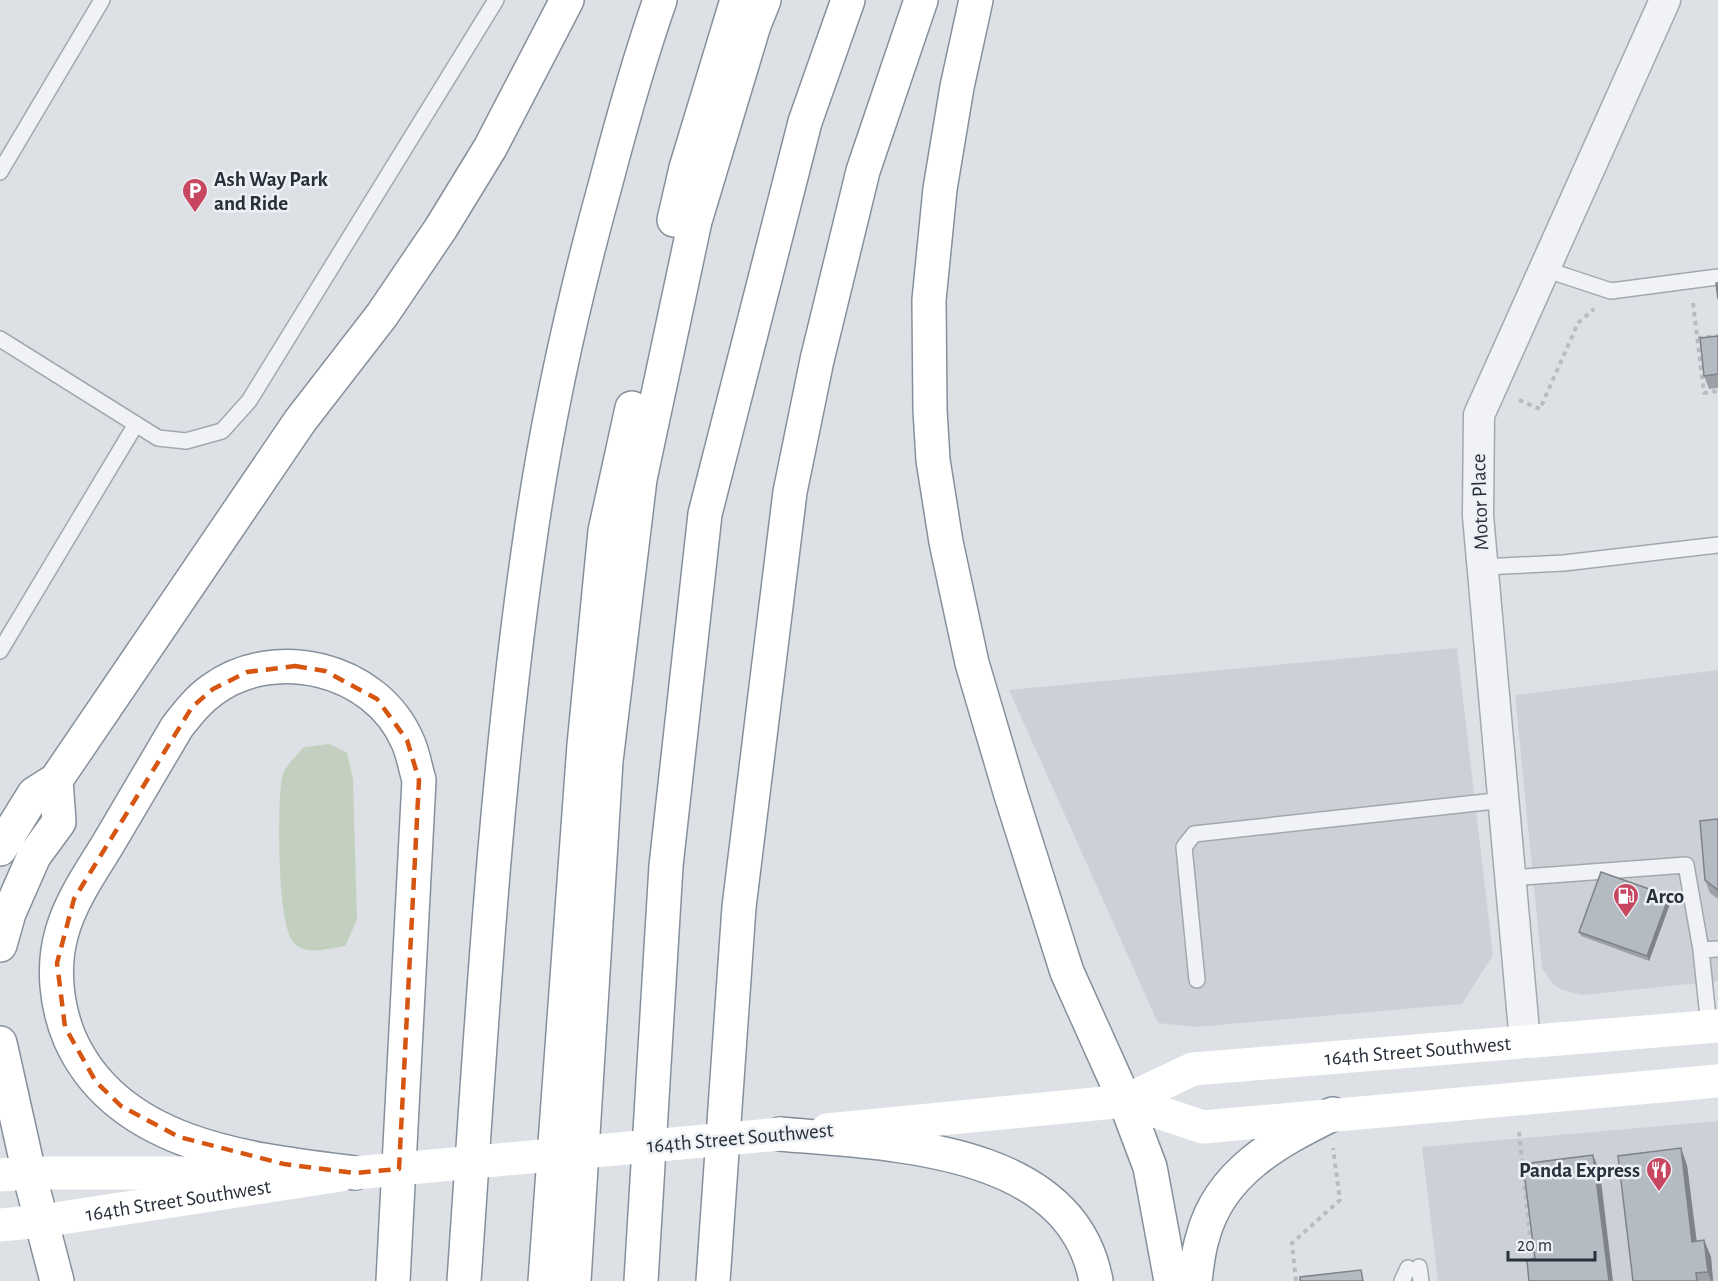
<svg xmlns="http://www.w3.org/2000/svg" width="1718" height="1281" font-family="'Alegreya Sans',sans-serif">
<rect width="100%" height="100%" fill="#dde1e6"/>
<!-- built -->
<path fill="#ccd1d8" d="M1457,648L1493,955L1462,1004L1195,1027L1158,1023L1009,690Z
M1718,670V981L1582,995L1562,990L1554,985L1542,968L1515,695Z
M1718,1121V1281H1438L1422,1147Z"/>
<!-- green -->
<path fill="#c4d0bf" d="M330,744L347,753L353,779L357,920L345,946C329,948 305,957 293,942C277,922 277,805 282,777C284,767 297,755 304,747Z"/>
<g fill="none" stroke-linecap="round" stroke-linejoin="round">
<defs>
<path id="lane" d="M0,172L102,0
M1544,269L1611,291L1718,277
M0,339L158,438L186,441L222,431L249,401L496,0
M1483,567L1564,563L1718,545
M0,651L136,424
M1511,878L1686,865L1701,950L1718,949
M1701,950L1709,1027
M1197,980L1184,847L1194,834L1504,800
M1419,1267L1421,1281
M1402,1281L1408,1268"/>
<path id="street" d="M1525,1042L1478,516L1479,415L1665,0"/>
<path id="highway" d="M976,0L957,87L940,189L929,300L930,410L933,460L946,542L972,663L1011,795L1067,972L1125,1101L1150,1167L1171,1281
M674,220L686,168L737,0
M0,849L34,794L56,780L300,421L382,315L441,228L490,148L567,0
M0,945L9,913L34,856L59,822L56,780
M0,1043L29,1173L57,1281
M780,1134C887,1144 1071,1145 1096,1281
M355,1173C251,1160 118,1147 70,1039C56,1006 52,966 62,932C71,900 91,872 108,844C131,805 154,766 177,727C188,713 198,700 212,690C275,644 375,668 407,740C413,752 415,767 419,780L393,1281
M464,1281C481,1036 494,789 529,546C546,423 573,301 606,182C622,121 639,60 660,0
M545,1281L584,745L605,531L632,408
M574,1281L606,761L640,479L695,221L754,25L764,0
M641,1281L666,866L705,514L805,122L848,0
M713,1281L739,907L790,492L817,360L863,171L921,0
M1195,1281C1197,1266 1198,1251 1203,1236C1220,1172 1278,1141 1333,1114"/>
</defs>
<!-- lane casing -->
<use href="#lane" stroke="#a3a8b0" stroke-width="18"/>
<!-- street casing -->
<use href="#street" stroke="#a3a8b0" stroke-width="33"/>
<!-- highway casing -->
<use href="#highway" stroke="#86909c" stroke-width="36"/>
<!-- path -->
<path stroke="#b8bcc1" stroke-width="4" stroke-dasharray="4.5 4.5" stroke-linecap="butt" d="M1693,303L1704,393L1718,391
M1698,338L1718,336
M1519,400L1540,409L1578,323L1594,309
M1519,1132L1533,1263
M1296,1281L1292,1243L1340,1200L1333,1148"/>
<!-- lane -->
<use href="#lane" stroke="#f0f2f5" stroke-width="15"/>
<!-- street -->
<use href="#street" stroke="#f0f2f5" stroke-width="30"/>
<!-- secondary -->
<g stroke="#fff" stroke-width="33">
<path d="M1125,1101L1203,1127L1718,1081"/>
<path id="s1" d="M827,1130L1125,1101L1193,1069L1718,1026"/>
<path d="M0,1175L29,1173H248"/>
<path id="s2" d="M0,1225L42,1221L341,1175"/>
</g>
<!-- highway -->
<use href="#highway" stroke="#fff" stroke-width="33"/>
<!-- secondary-bridge -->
<path stroke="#fff" stroke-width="33" d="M355,1173L780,1134"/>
</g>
<!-- wall -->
<path fill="#9ca1a8" d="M1718,336V388L1709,389L1704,376Z
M1718,819V899L1710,893L1705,880Z
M1669,896L1671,901L1649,961L1581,936L1579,932Z
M1687,1165L1696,1241L1704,1240L1711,1257L1713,1281H1633Z"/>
<!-- shaded-wall -->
<path fill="#7f8388" d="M1669,896L1671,901L1649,961L1647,956Z
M1681,1148L1687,1165L1699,1259L1692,1242Z
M1593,1155L1600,1172L1613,1281H1609Z
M1704,1240L1711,1257L1713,1281H1711L1708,1272Z"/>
<!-- building -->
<path fill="#b5bbc3" stroke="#7f8388" stroke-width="1.5" d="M1716,283H1718V299Z
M1718,336V374L1704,376L1700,338Z
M1718,819V890L1705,880L1700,821Z
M1601,872L1669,896L1647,956L1579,932Z
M1681,1148L1692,1242L1704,1240L1708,1272L1696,1273L1697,1281H1633L1618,1156Z
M1593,1155L1609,1281H1529L1527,1261L1535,1259L1523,1164Z
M1361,1270L1363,1281H1300V1277Z"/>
<!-- marked area -->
<path fill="none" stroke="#d55511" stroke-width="4.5" stroke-dasharray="12 8" stroke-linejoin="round" d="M295,666L325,671L377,699L407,740L419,780L399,1169L355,1173L284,1164L179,1137L121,1106L96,1082L65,1027L57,963L74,899L192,707L213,689L247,672Z"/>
<!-- icons -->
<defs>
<symbol id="parking-pin" viewBox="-11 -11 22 30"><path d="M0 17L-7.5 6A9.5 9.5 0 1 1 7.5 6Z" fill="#c74761" stroke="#edf0f4"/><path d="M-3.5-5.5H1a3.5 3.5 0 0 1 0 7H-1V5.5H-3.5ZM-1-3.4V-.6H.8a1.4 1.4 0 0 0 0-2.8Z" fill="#fff"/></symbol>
<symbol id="fuel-pin" viewBox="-11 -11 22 30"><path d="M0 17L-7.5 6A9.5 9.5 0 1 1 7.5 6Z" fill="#c74761" stroke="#edf0f4"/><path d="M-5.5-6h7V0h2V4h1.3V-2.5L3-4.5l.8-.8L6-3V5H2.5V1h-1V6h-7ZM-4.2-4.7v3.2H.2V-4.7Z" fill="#fff"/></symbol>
<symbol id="restaurant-pin" viewBox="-11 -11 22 30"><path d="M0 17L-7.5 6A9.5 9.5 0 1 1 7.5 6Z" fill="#c74761" stroke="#edf0f4"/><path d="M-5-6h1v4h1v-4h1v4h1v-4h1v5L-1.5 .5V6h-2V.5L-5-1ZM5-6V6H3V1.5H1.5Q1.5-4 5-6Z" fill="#fff"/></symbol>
</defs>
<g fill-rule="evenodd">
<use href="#parking-pin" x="180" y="176" width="30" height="40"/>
<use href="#fuel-pin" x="1611" y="881" width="30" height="40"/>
<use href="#restaurant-pin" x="1644" y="1155" width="30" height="40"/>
</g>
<g text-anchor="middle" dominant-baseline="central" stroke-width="5" stroke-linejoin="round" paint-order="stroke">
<!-- poi labels -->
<g font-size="21" font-weight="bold" fill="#28303c" stroke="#edf0f4" text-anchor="start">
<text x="214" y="179">Ash Way Park<tspan x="214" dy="24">and Ride</tspan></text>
<text x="1646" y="896">Arco</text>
<text x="1640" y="1170" text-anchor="end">Panda Express</text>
</g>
<!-- street labels -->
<g font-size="21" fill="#28303c" stroke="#edf0f4">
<text transform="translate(1480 502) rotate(-92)">Motor Place</text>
<text stroke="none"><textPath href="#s1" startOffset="600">164th Street Southwest</textPath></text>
<text transform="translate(740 1138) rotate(-5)">164th Street Southwest</text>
<text stroke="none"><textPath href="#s2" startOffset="180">164th Street Southwest</textPath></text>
</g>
</g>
<!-- scale -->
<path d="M1508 1251v9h87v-9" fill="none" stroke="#28303c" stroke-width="3"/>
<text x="1517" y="1251" font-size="18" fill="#28303c" stroke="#edf0f4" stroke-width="4.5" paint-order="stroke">20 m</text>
</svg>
